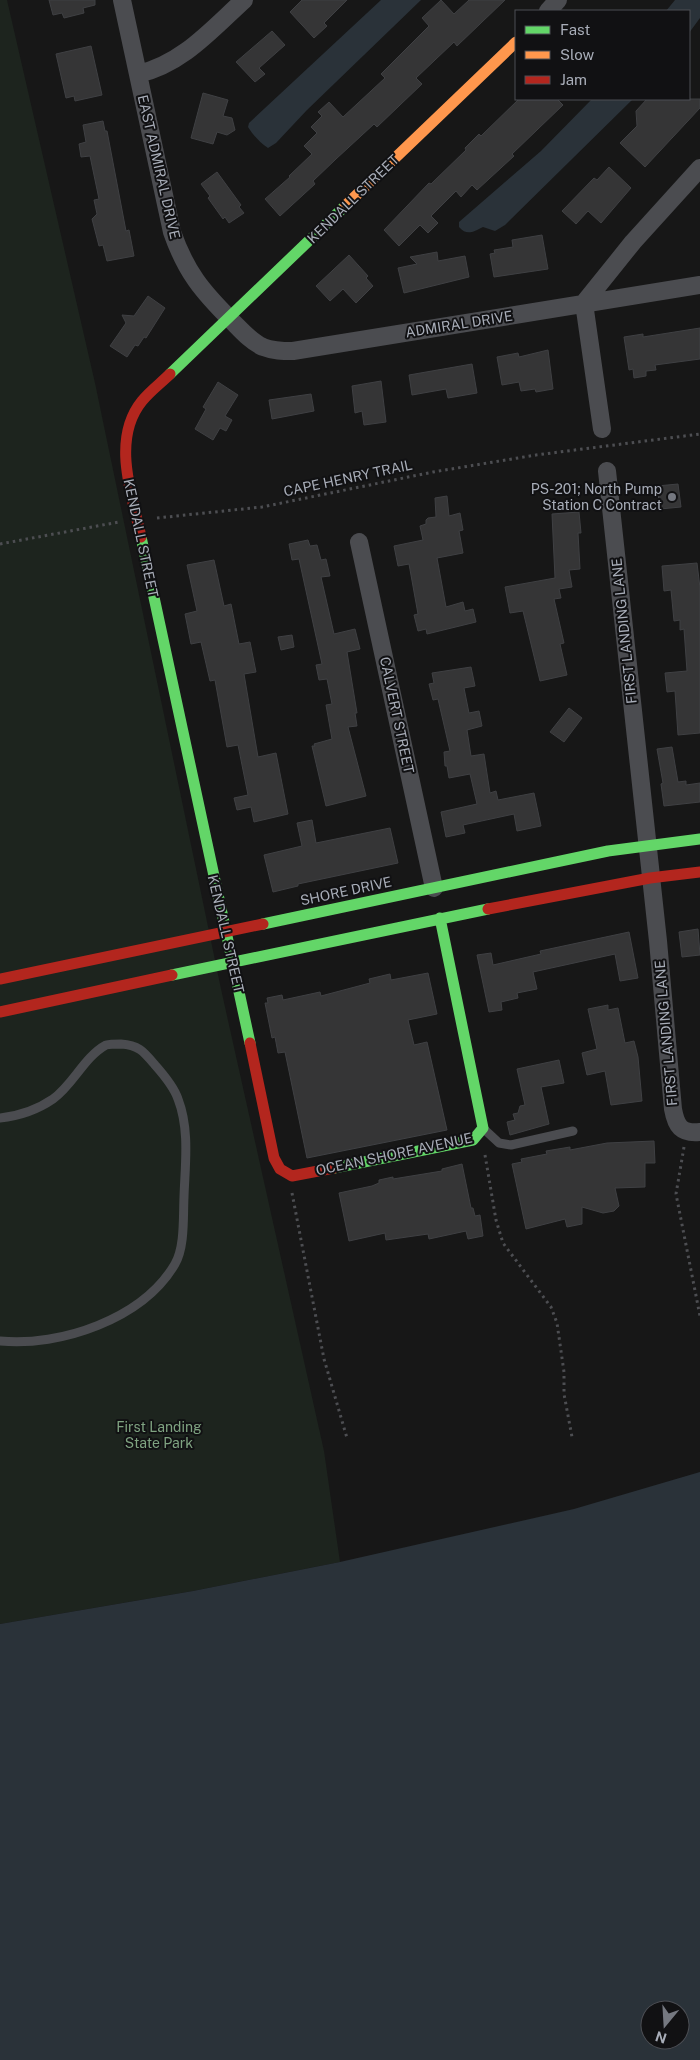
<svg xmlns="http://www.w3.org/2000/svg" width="700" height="2060" font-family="'Public Sans',sans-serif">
<rect width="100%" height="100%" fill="#171717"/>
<!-- green -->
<path fill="#1d241e" d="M0,0H7L95,383L221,989L324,1451L340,1562L193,1591L0,1624Z"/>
<!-- water -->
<path fill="#2a3239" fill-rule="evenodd" d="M381,0H421L307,110L276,143L268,148C260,143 253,135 248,127L249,123Z
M675,0H700V18L689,33V11H666Z
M592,99H633L505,225L495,231L483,227C473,232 467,236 459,227V222L541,151Z
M700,1472V2060H0V1624L193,1591L340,1562L574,1509ZM650,2010H680V2040H650Z"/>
<!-- building -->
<path fill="#353536" stroke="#3f4043" d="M49,0H95V5L83,8L84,13L64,18L62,13L53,15Z
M302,0H347L324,23L327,26L314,38L290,12Z
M441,0L454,14L469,0H505L457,46L454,42L416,78L422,84L377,127L374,124L336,159L313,181L315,184L280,216L265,199L290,177L289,176L312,154L304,146L317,133L311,127L322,116L318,112L329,102L343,117L385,78L381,74L429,26L422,18Z
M272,31L285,45L259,68L265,74L255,82L236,62Z
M91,46L102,95L75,101L74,96L66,98L56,54Z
M203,93L228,100L223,116L232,118L235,130L227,135L217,132L213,144L191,138Z
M519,99H557L563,105L512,154L514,156L477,190L472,185L461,197L456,191L431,216L438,223L428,233L420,225L399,246L384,230L429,183L431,184L466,150L465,148L479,134L481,136Z
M647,99H700V108L645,167L620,143L637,126L636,111Z
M103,121L105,131H107L126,231L129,230L134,256L107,261L103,245L99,246L92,219L97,214L94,200L99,199L90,156L81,157L79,144L86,142L83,125Z
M609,167L631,188L601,223L588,211L576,224L562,211L594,178L597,180Z
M217,172L241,205L239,207L244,213L229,223L225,217L223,219L208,198L210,196L201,184Z
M542,235L548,269L494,277L490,254L495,253L494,250L513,247L512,240Z
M437,252L438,261L465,256L469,277L404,293L398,268L417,264L410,257Z
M349,255L368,276L366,278L373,286L356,303L343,289L330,301L316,286Z
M148,296L165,308L146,338L144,337L138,346L135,345L127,357L110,346L126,323L122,315L134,316Z
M700,328V359L655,365L656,370L646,371V376L634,378L633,369L629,370L624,337L643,334V337Z
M548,350L553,389L536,392L535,389L521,391L519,382L502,385L497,357L518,353L519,357Z
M472,364L477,393L448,398L446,389L412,395L409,375Z
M381,381L386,422L364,425L362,411L355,413L352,386Z
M218,382L238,395L225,416L232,420L226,431L220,428L213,440L195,429L206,409L203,407Z
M311,394L314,411L272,419L269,400Z
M678,484L681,507L660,509L657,486Z
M447,496L449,516L460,513L463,530L459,531L463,553L437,558L446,607L463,602L465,611L473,609L476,622L427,634L426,629L418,631L414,615L418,614L409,564L398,566L394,546L423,540L420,526L426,524V520L428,518L436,517L435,498Z
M579,512L581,533H578L580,569L569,570L572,587L559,589L561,598L554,599L564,643L560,644L567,675L540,681L523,611L510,613L505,587L555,578L552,514Z
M308,540L310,546L317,545L321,560L326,559L330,576L321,577L334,634L355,629L360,649L347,652L357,713H355L357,726L348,727L366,796L326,806L312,746H315L314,744L332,739L326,705L332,704L327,679L319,680L316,665L322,664L299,559L292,560L289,544Z
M214,560L224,606L231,604L239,644L250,642L256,672L244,674L258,757L276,753L288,814L254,822L251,807L237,810L234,798L248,795L238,745L227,747L215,680L210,681L201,642L191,644L185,614L197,611L187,565Z
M697,563L700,588V733L678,735L675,691L667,692L665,673L687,671L684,629L680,630V620L674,621L671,590L664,591L662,566Z
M292,635L294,647L281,650L278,637Z
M471,667L475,686L464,688L469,713L479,711L482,726L467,730L471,756L484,754L490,793L496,791L498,800L534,793L541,826L517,831L514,814L463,825L465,833L446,837L441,812L477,804L470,774L449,778L447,766H445L444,752L450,751L438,699L433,700L429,684L434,683L432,673Z
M569,708L582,718L564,742L550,732Z
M672,747L678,782L686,781V785L700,783V802L664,806L661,784L663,783L657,749Z
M312,820L316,843L390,828L398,863L298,884V886L273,892L264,855L302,846L297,823Z
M698,929L700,955L682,957L679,932Z
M629,932L638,978L620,981L615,954L533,972L537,989L517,993L518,998L501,1002L502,1010L489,1012L477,955L491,953L493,965L541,954L540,951Z
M428,973L437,1014L408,1020L414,1045L427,1042L447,1130L307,1158L285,1052L278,1053L275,1037L272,1038L265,1003H268L267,998L282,995L283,1000L320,992L321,996L370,983L369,979L390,974L391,980Z
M608,1005V1010L618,1008L625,1043L634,1041L638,1057L642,1101L611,1105L605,1071L587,1075L582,1053L597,1049L588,1009Z
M559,1060L564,1083L541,1087L549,1124L510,1135L507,1122L515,1120L513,1114L518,1113L520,1106L525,1105L517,1069Z
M654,1141L655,1163H645V1187L615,1188L619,1206L614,1211L603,1213L582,1207V1224L567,1227L565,1219L526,1229L512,1164L522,1162L521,1159L547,1154L546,1151L570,1147V1150L607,1143Z
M462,1164L471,1208H473L475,1216L480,1215L483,1236L468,1239L466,1231L429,1239L428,1234L386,1240L385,1233L349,1241L339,1193L372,1186L379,1183V1180L393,1177V1179L442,1171V1169Z"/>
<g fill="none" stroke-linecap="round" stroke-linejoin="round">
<!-- path -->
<path stroke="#4d4e52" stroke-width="3" stroke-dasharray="2.5 4" stroke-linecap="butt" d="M157,518L262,507L433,472L536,455L700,434
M0,544L119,522
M684,1147L676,1194L700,1316
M485,1155L496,1220L503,1243L551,1307L557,1323L564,1372V1394L572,1437
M292,1193L324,1359L347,1438"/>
<!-- lane -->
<path stroke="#4b4c50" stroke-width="9" d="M0,1118C19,1116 37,1110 53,1099C73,1085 84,1057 106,1045C110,1044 117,1044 121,1044C139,1045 144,1052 155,1065C163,1074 174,1087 178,1099C190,1130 185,1165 184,1197C183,1217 185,1247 175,1264C143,1319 60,1347 0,1341
M485,1130L499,1143L511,1145L573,1131"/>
<!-- street -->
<path stroke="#4b4c50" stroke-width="18" d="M122,0L172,232C186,272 202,291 231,320C241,330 250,341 263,347C273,351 283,351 293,351L700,285
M548,11L558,0
M138,74C182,64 211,30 244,0
M602,429L584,303L633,242L700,168
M607,471L658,941L673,1109C676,1126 681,1134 700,1132
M359,542L434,888"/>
<!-- fast -->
<path stroke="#63d668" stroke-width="11" d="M170,374L345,206
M141,537L250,1043
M263,924L608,851L700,839
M172,975L488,909
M334,1168L473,1140L483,1128L440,918"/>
<!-- slow -->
<path stroke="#ff974d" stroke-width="11" d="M345,206L516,42"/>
<!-- jam -->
<path stroke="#b3261e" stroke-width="11" d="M141,537C132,495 111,439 142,401C150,391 161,383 170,374
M488,909L650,878L700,872
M0,979L263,924
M0,1012L172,975
M250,1043L274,1158L280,1169L292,1176L334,1168"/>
</g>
<!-- markers -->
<circle fill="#757880" stroke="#111113" stroke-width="2" cx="672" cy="497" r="5"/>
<g text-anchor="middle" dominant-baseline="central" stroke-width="4" stroke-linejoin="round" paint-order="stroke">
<!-- street labels -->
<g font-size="14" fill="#a8adb8" stroke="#111113">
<text transform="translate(159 167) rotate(77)">EAST ADMIRAL DRIVE</text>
<text transform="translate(353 199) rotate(-44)">KENDALL STREET</text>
<text transform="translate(459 324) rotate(-9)">ADMIRAL DRIVE</text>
<text transform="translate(348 478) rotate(-12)">CAPE HENRY TRAIL</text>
<text transform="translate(141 538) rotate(78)">KENDALL STREET</text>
<text transform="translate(624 631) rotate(-96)">FIRST LANDING LANE</text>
<text transform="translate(397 715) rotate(78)">CALVERT STREET</text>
<text transform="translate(346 891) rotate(-12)">SHORE DRIVE</text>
<text transform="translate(226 934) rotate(77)">KENDALL STREET</text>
<text transform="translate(666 1033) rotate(-95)">FIRST LANDING LANE</text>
<text transform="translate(394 1154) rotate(-12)">OCEAN SHORE AVENUE</text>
</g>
<!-- poi labels -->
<g font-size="14" fill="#a8adb8" stroke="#111113" text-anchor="end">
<text x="662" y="489">PS-201; North Pump<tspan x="662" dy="16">Station C Contract</tspan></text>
</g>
<!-- park labels -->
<g font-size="14" fill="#7fa381" stroke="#111113">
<text x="159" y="1427">First Landing<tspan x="159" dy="16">State Park</tspan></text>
</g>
</g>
<!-- legend -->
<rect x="515" y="10" width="175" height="90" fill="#111113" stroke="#4d4f55"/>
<rect x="525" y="26" width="25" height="8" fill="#63d668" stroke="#4d4f55"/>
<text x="560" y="35" font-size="15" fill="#a8adb8">Fast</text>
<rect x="525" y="51" width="25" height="8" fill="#ff974d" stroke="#4d4f55"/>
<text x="560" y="60" font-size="15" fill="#a8adb8">Slow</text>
<rect x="525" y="76" width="25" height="8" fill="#b3261e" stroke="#4d4f55"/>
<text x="560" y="85" font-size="15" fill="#a8adb8">Jam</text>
<!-- north arrow -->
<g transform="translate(665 2025) rotate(198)"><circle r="24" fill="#111113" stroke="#4d4f55"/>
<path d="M0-4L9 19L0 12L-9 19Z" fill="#757880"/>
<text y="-8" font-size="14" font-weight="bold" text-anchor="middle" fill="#a8adb8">N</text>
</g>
</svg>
